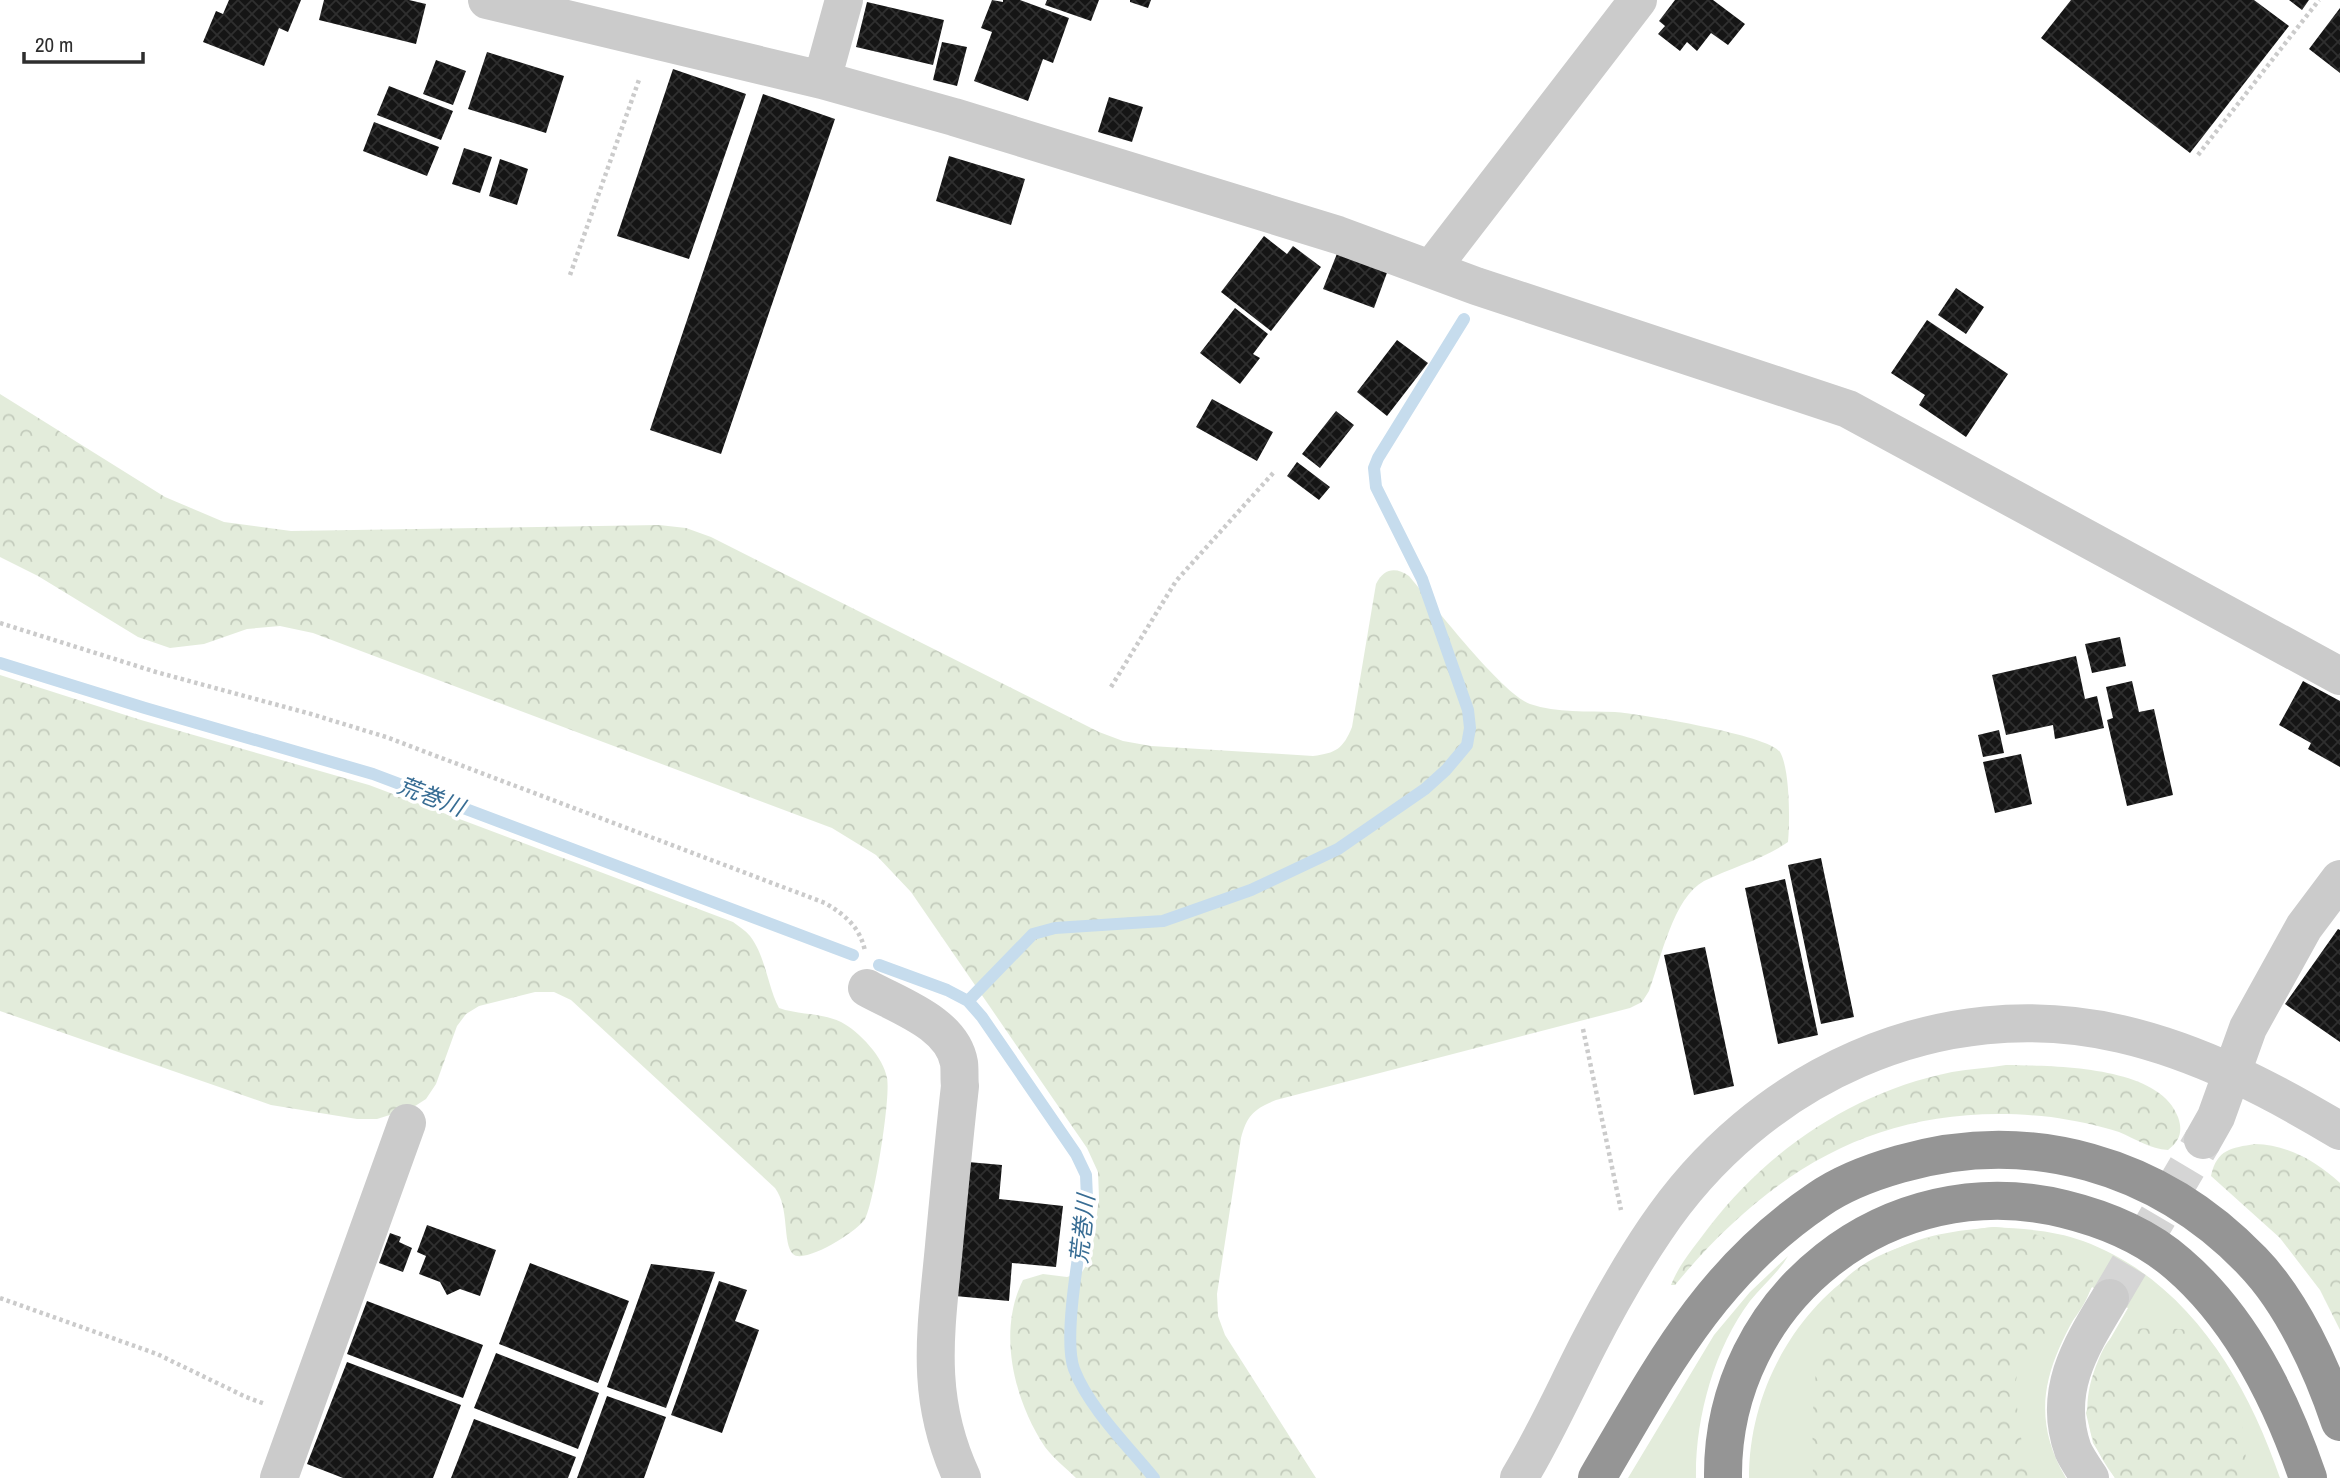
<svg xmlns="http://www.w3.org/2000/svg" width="2340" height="1478" font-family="'Archivo Narrow','Noto Sans JP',sans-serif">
<defs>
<pattern id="forest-crowns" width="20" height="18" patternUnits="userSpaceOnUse" patternTransform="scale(1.75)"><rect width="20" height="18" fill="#e3ecdb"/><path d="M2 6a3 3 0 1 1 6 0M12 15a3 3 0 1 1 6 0" fill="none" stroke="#c3cbbc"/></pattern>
<pattern id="building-cross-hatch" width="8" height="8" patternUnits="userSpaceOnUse" patternTransform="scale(1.75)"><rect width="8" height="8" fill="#151515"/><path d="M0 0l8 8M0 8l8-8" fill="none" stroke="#2f2f2f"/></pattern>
</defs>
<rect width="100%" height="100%" fill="#fff"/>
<!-- green -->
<path fill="#e3ecdb" d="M1994,1227C2023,1229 2054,1230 2083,1241C2186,1279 2246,1378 2280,1478H2115L2093,1443L2086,1413L2102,1353L2128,1308L2092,1287C2054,1352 2023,1405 2066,1478H1749C1749,1377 1811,1282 1905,1245C1933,1233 1964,1230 1994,1227Z
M1788,1256C1779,1272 1762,1286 1750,1301C1714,1349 1695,1419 1696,1478H1628L1714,1335L1750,1292Z"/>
<!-- forest -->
<path fill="url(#forest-crowns)" d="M0,394L165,497L224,522L291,531L659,525L686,528L711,537L1099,732L1123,741L1151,746L1313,756C1336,753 1343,749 1352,727L1376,584C1384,568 1396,567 1409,576C1433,604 1501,693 1530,704C1557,713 1588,711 1615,712C1640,714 1769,735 1780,752C1790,769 1790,822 1788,842C1762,860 1732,867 1704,881C1673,898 1661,959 1649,991L1642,1002L1630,1008L1276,1100C1254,1109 1247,1115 1241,1138L1217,1294L1218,1316L1225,1335L1316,1478H1076C1066,1468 1053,1458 1045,1447C1014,1400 997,1332 1023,1280L1043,1274L1067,1277L1082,1272L1091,1258L1099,1198L1098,1172L1087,1148L911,892L876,855L832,828L313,633L280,626L247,629L204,644L170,648L138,637L38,576L0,557Z
M0,675L141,720L369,785L733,922C738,926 745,930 750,936C766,957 767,985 779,1008C799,1015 823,1013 841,1022C859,1031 884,1058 887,1078C891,1097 874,1203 865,1219C858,1231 804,1265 793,1254C782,1243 790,1208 775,1188L571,1000L554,992H535L479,1006L466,1014L457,1026L436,1084L426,1099L412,1108L377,1119H357L271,1105L0,1011Z
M2006,1065C2052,1066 2159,1065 2178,1117C2183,1131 2180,1141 2168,1150C2150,1149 2136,1139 2119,1132C2098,1125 2072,1120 2051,1117C1889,1099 1776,1163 1675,1285H1671C1679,1264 1696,1245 1709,1227C1770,1148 1854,1092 1952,1072C1970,1069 1988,1068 2006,1065Z
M2255,1144C2288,1145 2316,1161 2340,1183V1330L2320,1290L2280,1238L2211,1176C2217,1149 2231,1148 2255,1144Z
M1994,1227C2035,1230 2068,1242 2094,1276C2090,1303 2068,1330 2046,1347C2037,1354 2023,1361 2018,1372C2013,1386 2017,1406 2019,1421C2021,1440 2024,1460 2033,1478H1813C1812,1431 1812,1386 1821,1339C1823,1326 1825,1309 1831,1297C1857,1249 1944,1232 1994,1227Z
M2159,1328C2173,1329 2190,1328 2202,1335C2238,1358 2246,1439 2247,1478H2115C2086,1439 2079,1406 2098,1361C2102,1351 2107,1340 2116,1334C2127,1327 2147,1329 2159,1328Z"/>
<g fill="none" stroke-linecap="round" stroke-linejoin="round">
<!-- stream -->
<path stroke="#c6dced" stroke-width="12" d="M0,663L145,708L373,774L853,955
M879,965L947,990L968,1001L982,1017L1076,1154L1086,1175L1087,1198C1082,1237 1062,1336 1074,1369C1089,1408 1128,1446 1154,1478
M968,1001L1033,934L1055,928L1163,921L1251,890L1338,849L1425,789L1446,770L1467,745L1470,728L1468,710L1422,579L1376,487L1374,468L1378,458L1464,319"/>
</g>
<!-- building -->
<path fill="url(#building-cross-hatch)" d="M229,0H301L288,32L279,28L264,66L203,42L216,11L223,14Z
M324,0H409L426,4L416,44L319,20Z
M992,0L1003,2V0H1020L1069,18L1053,63L1043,59L1028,101L974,81L992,32L981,28Z
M1047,0H1099L1091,21L1045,5Z
M1130,0H1151L1148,8L1130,2Z
M1675,0H1713L1745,24L1728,45L1711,33L1697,51L1687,42L1680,51L1658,34L1665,26L1659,21Z
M2071,0H2254L2289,26L2190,153L2041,38Z
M2289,0H2309L2302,10Z
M867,2L944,20L933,65L856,47Z
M2340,8V73L2309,49Z
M942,42L967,47L957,86L933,80Z
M487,52L564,76L546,133L468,109Z
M436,60L466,71L453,105L423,94Z
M673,69L746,94L689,259L617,236Z
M389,86L453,111L441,140L377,115Z
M763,94L835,119L721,454L650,430Z
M1109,97L1143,107L1132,142L1098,132Z
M374,122L439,147L427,176L363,151Z
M464,148L492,157L480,193L452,184Z
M949,156L1025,179L1011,225L936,201Z
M500,159L528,169L517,205L489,196Z
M1264,236L1287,254L1293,246L1321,267L1271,331L1221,292Z
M1338,251L1388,270L1374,308L1323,289Z
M1956,288L1984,307L1966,334L1938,315Z
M1235,308L1268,334L1253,354L1260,358L1240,384L1200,353Z
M1927,320L2008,374L1966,437L1919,405L1925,395L1891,373Z
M1397,340L1428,363L1387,416L1357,392Z
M1212,399L1273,432L1257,461L1196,427Z
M1336,411L1354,425L1320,468L1302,454Z
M1297,462L1330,487L1319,500L1287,476Z
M2120,637L2126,666L2092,673L2085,644Z
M2076,656L2085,699L2097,696L2104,728L2055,739L2053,725L2006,735L1992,675Z
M2132,681L2139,712L2154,709L2173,795L2127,806L2107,720L2113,718L2106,687Z
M2303,681L2340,701V767L2308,749L2311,743L2279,725Z
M1999,730L2004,753L1983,757L1978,735Z
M2021,754L2032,804L1995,813L1983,762Z
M1821,858L1854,1017L1821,1024L1788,865Z
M1785,879L1818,1035L1778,1044L1745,888Z
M2338,929L2340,930V1042L2285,1004Z
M1705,947L1734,1086L1694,1095L1664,955Z
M968,1162L1002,1165L999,1199L1063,1206L1056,1267L1012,1263L1009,1301L955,1296Z
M427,1225L496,1250L480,1296L460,1289L447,1295L440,1282L419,1274L426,1256L417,1252Z
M390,1233L401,1237L399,1242L412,1248L403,1272L379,1263Z
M530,1263L629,1301L598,1383L499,1344Z
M651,1264L715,1272L666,1408L607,1387Z
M719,1281L747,1290L735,1321L759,1330L722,1433L671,1415Z
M367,1301L483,1345L463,1398L347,1354Z
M496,1353L599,1393L578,1449L474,1408Z
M347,1362L461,1405L433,1478H343L307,1464Z
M607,1396L666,1417L644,1478H577Z
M474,1419L576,1457L568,1478H451Z"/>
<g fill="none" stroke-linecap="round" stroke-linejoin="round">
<!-- minor-tunnel -->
<path stroke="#d5d5d5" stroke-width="38" stroke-dasharray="38 19" stroke-linecap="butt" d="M2110,1298L2203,1140"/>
<!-- path -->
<path stroke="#cbcbcb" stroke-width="4.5" stroke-dasharray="3.5 3.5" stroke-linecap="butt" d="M2198,155L2319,0
M570,275L640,77
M0,623L156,672L311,714L386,737L825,903C845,915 860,927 865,951
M1111,687L1176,581L1275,471
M1583,1029L1621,1210
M0,1298L157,1354L246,1397L265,1404"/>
<!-- minor -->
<path stroke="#cbcbcb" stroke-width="38" d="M487,0L822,80L954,117L1338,235L1476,286L1848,409L2340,676
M822,80L844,0
M1431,269L1638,0
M867,988C899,1006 952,1023 959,1063C960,1070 959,1079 960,1086C954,1139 949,1193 944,1246C936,1332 924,1396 962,1478
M2203,1140L2216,1117L2248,1028L2304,927L2340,879
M279,1478L407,1123
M1519,1478C1545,1435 1565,1390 1588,1345C1608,1306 1630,1267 1655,1230C1757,1077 1939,992 2121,1034C2199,1052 2272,1090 2340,1131
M2090,1478C2084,1469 2077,1459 2073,1450C2052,1391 2081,1346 2110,1298"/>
<!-- highway -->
<path stroke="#959595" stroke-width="38" d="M1597,1478C1661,1369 1710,1273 1818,1200C1842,1183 1872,1172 1900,1164C2029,1127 2159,1164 2252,1261C2292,1302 2322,1368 2340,1422
M1723,1478C1721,1298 1890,1166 2064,1209C2105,1219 2146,1236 2178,1264C2242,1319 2281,1399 2308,1478"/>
</g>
<g text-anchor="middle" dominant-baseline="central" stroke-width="7" stroke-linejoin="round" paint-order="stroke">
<!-- water labels -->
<g font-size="23" font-style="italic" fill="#386d94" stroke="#fff">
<text transform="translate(431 796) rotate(21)">荒巻川</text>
<text transform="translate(1082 1229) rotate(-84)">荒巻川</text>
</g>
</g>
<!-- scale -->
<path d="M24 52v10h119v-10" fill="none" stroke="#2e2e2e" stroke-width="3.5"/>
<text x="35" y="52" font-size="21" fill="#2e2e2e" stroke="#ffffff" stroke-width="5" paint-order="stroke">20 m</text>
</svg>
